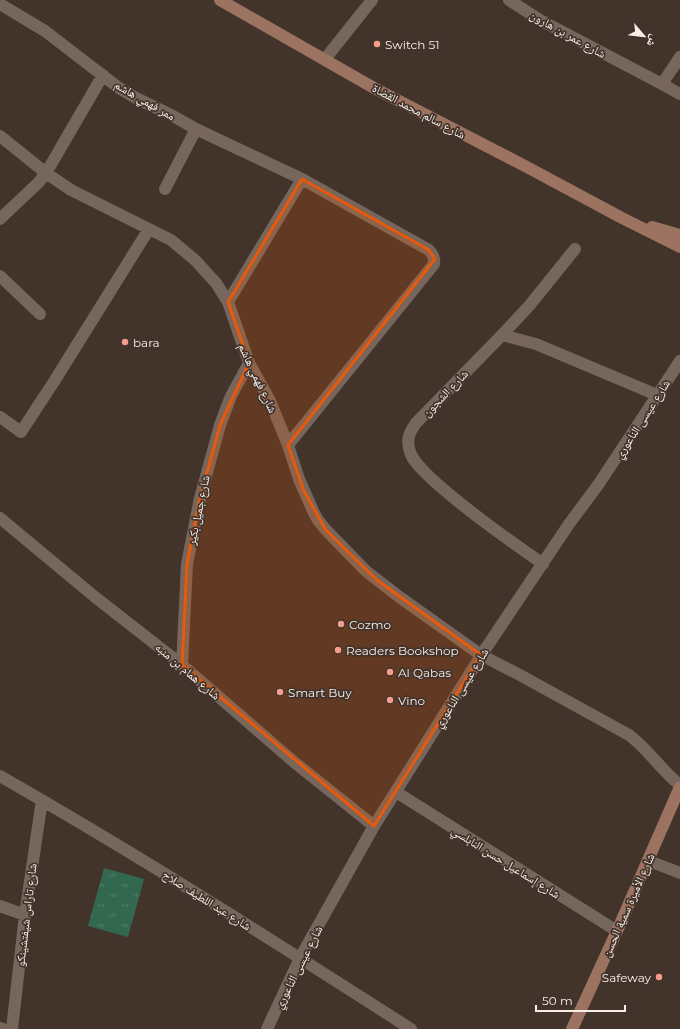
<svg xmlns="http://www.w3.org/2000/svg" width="680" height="1029" font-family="Montserrat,'Noto Naskh Arabic',sans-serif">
<defs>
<pattern id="grass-tufts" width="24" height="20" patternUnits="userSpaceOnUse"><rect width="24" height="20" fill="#32684f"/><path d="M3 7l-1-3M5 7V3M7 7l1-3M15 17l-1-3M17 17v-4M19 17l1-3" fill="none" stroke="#507e68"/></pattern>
</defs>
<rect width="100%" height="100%" fill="#42332b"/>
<!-- grass -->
<path fill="url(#grass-tufts)" d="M104,868L144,879L128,937L88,926Z"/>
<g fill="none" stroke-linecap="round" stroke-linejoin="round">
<!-- street -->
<path stroke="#76665c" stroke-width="12" d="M509,0L540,20L662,84L680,57
M0,4L45,31L119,88L136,98L173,116L196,129L302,179L429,250C433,255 435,258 434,264L288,445
M325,59L372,0
M662,84L680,94
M0,136L46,173L71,190L171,240L195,260L216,283L228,302L249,363L270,401L288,445L299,479L314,513L318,520L326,530L366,571L398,596L481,655L518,674L629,735C648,749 661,770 680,785
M165,189L196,129
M0,219L38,183L46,173L103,75
M0,276L40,314
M228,302L302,179
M502,335L529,306L575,249
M0,417L21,432L55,380L149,229
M0,518L95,597L182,665L294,762L374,826
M543,564C506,538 469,512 435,482C426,473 414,464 410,452C406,440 409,433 416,423L502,335L536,344L657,395
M182,665L187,564L200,498L220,425L231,396L249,363
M0,776C140,856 275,942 411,1029
M396,792L617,931
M649,861L680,873
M0,906L25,915
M0,1028L3,1029
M12,1029L25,915L42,800
M267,1029L300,958L374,826L486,648L569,524L598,485L680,361"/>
<!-- secondary -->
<path stroke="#9c7360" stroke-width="12" d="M220,0L374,88L525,166L622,218L680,247
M652,227L680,235
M572,1029L617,931L680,787"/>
</g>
<!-- marked area -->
<path fill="#e8590c" fill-opacity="0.2" stroke="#e8590c" stroke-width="3" stroke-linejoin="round" d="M302,179L429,250L435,259L288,445L304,491L326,530L377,580L481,655L374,826L182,665L187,564L200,498L220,425L249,363L228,302Z"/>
<!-- markers -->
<g fill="#f49d8c" stroke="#42332b" stroke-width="1.5">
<circle cx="377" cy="44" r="4"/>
<circle cx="125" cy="342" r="4"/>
<circle cx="341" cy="624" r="4"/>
<circle cx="338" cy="650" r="4"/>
<circle cx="390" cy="672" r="4"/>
<circle cx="280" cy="692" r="4"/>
<circle cx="390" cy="700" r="4"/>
<circle cx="659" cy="977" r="4"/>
</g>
<g text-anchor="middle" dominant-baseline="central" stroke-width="3.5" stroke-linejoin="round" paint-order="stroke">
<!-- street labels -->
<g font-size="12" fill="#f8efe9" stroke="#42332b">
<text transform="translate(568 34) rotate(29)">شارع عمر بن هارون</text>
<text transform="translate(145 100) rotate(30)">ممر فهمي هاشم</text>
<text transform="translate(419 111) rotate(28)">شارع سالم محمد القضاة</text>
<text transform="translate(258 378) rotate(65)">شارع فهمي هاشم</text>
<text transform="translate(445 393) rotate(-46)">شارع الشجون</text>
<text transform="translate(642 419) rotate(-57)">شارع عيسى الناعوري</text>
<text transform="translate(198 510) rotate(-78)">شارع جميل بكير</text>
<text transform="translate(188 671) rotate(40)">شارع همام بن منبه</text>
<text transform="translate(461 688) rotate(-58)">شارع عيسى الناعوري</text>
<text transform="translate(506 862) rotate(32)">شارع إسماعيل حسن النابلسي</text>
<text transform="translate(207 900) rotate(32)">شارع عبد اللطيف صلاح</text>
<text transform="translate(628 905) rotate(-66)">شارع الأميرة سمية الحسن</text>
<text transform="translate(26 915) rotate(-83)">شارع تاراس شيفتشينكو</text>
<text transform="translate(298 967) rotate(-63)">شارع عيسى الناعوري</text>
</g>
<!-- poi labels -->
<g font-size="12" fill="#f8efe9" stroke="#42332b" text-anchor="start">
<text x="385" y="44">Switch 51</text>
<text x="133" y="342">bara</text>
<text x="349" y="624">Cozmo</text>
<text x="346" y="650">Readers Bookshop</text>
<text x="398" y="672">Al Qabas</text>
<text x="288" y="692">Smart Buy</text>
<text x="398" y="700">Vino</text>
<text x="651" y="977" text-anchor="end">Safeway</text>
</g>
</g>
<!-- north arrow -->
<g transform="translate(644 36) rotate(118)" stroke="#42332b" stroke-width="3" paint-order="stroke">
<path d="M0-3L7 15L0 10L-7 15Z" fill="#f8efe9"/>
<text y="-6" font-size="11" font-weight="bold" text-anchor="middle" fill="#f8efe9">ش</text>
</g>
<!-- scale -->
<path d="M536 1005v6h89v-6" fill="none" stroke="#f8efe9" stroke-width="2"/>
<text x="542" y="1005" font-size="12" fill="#f8efe9" stroke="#42332b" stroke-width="3" paint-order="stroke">50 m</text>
</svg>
